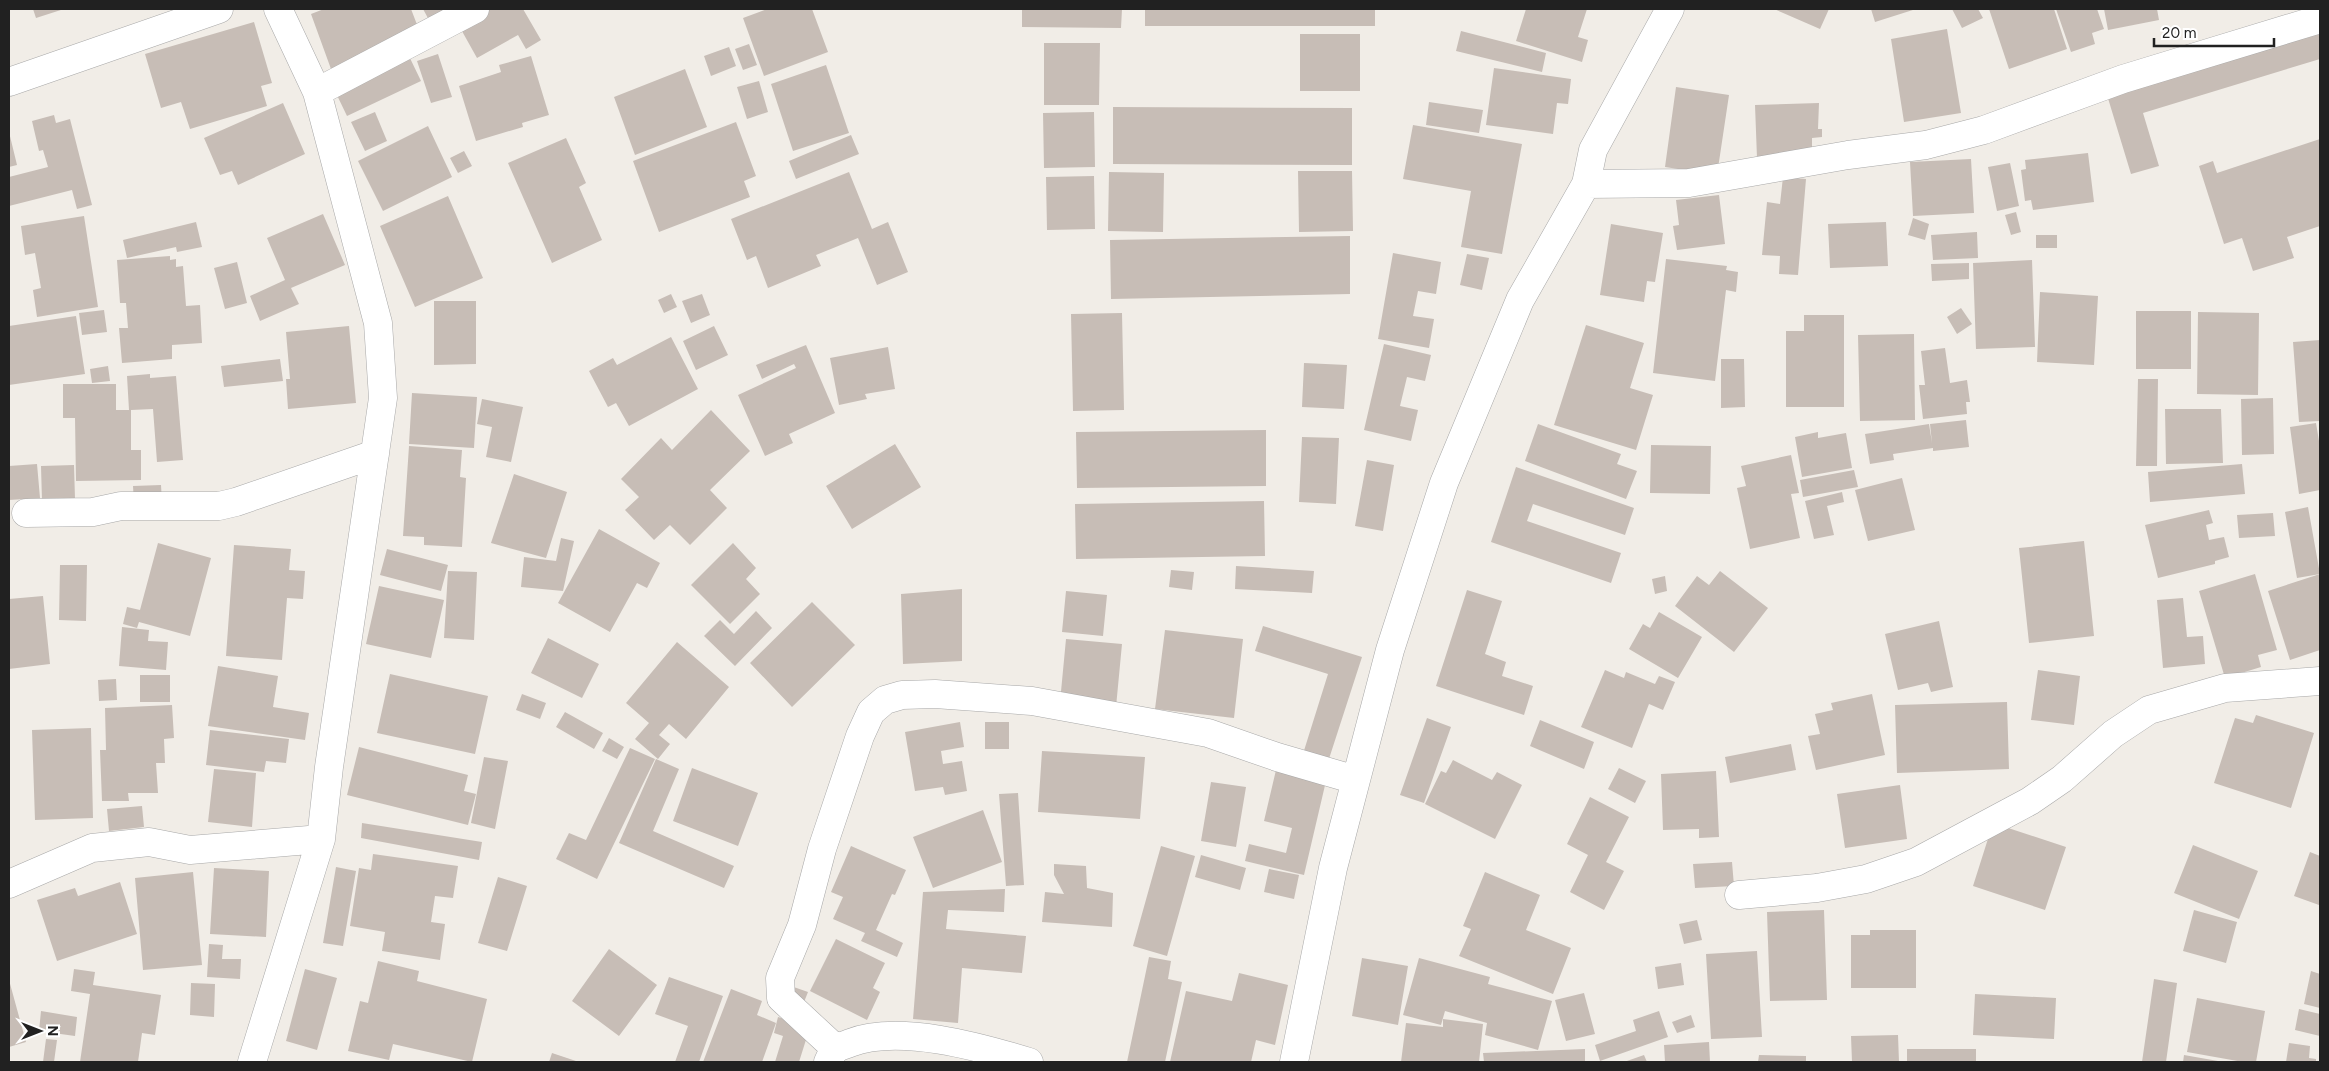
<svg xmlns="http://www.w3.org/2000/svg" width="2329" height="1071" font-family="Figtree,sans-serif">
<rect width="100%" height="100%" fill="#f1ede7"/>
<!-- building -->
<path fill="#c7bdb6" d="M33,9H64L36,18Z
M324,9H411L421,35L331,69L311,14Z
M423,9H449L429,20Z
M485,9H523L541,40L526,49L518,35L477,58L458,24Z
M767,9H812L828,52L764,76L743,18Z
M1022,9H1122L1121,28L1022,27Z
M1145,9H1375V26H1145Z
M1526,9H1587L1578,37L1588,40L1582,62L1516,41Z
M1774,9H1829L1820,29Z
M1871,9H1916L1875,22Z
M1952,9H1978L1983,18L1962,28Z
M1989,9H2054L2067,49L2009,69Z
M2056,9L2084,10L2097,9L2104,29L2092,33L2095,44L2071,52Z
M2104,9H2157L2159,20L2108,30Z
M254,22L272,83L261,86L267,106L190,129L181,102L161,108L145,54Z
M1947,29L1961,113L1904,122L1891,39Z
M2320,30V59L2143,113L2159,166L2131,174L2107,95Z
M1461,31L1546,53L1542,72L1456,51Z
M1300,34H1360V91H1300Z
M1044,43H1100L1099,105H1044Z
M749,44L757,65L743,70L735,49Z
M729,47L736,66L711,76L704,56Z
M408,54L421,81L347,116L334,89Z
M438,54L452,97L431,103L417,61Z
M531,56L549,115L522,123L523,127L476,141L459,86L501,72L499,65Z
M826,65L849,133L793,151L771,84Z
M1494,68L1571,79L1568,104L1557,103L1553,134L1486,125Z
M685,69L707,127L635,155L614,97Z
M759,81L768,112L747,119L737,87Z
M1676,87L1729,95L1717,175L1665,167Z
M1429,102L1483,110L1479,133L1426,125Z
M283,103L305,154L238,185L232,171L220,175L204,138Z
M1819,103L1818,129H1822V137L1812,138V156L1757,158L1755,105Z
M1113,107L1352,108V165L1113,164Z
M375,112L387,141L365,151L351,122Z
M1094,112L1095,167L1044,168L1043,113Z
M54,115L56,123L70,119L92,205L77,209L72,190L9,206V177L48,167L43,150L39,151L32,121Z
M736,122L756,176L744,181L750,197L659,232L633,161Z
M1413,125L1522,144L1502,254L1461,247L1471,191L1403,179Z
M428,126L452,177L383,211L358,161Z
M9,132L17,165L9,167Z
M851,135L859,154L796,179L789,161Z
M566,138L586,183L579,187L602,240L552,263L508,163Z
M2320,139V226L2287,237L2294,258L2253,271L2242,238L2224,244L2199,166L2213,161L2217,173Z
M464,151L472,166L458,173L450,158Z
M2088,153L2094,202L2033,210L2031,200L2025,201L2021,170L2026,169L2025,160Z
M1971,159L1974,213L1913,216L1910,162Z
M2010,163L2019,206L1997,211L1988,167Z
M1298,171H1352L1353,231L1299,232Z
M849,172L872,229L888,222L908,272L877,285L858,238L816,255L821,266L768,288L756,256L747,260L731,219Z
M1109,172L1164,173L1163,232L1108,231Z
M1094,176L1095,229L1047,230L1046,177Z
M1783,177L1806,179L1798,275L1779,274L1780,256L1762,255L1767,202L1780,204Z
M1719,195L1725,244L1677,250L1673,226L1679,225L1676,200Z
M448,196L483,278L415,307L380,226Z
M2016,212L2021,232L2011,235L2005,215Z
M323,214L345,265L291,288L299,304L260,321L250,296L285,280L267,238Z
M84,216L98,307L37,317L33,290L41,288L35,253L25,255L21,226Z
M1913,218L1929,224L1925,240L1908,235Z
M196,222L202,247L177,252L176,247L127,258L123,240Z
M1886,222L1888,266L1830,268L1828,224Z
M1611,224L1663,233L1655,282L1647,281L1644,302L1600,295Z
M1977,232L1978,258L1933,260L1931,235Z
M2036,235H2057V248H2036Z
M1350,236V294L1111,299L1110,240Z
M1393,253L1441,262L1436,294L1418,291L1413,316L1434,319L1429,348L1378,339Z
M1467,254L1489,258L1482,290L1460,285Z
M170,256V260L176,259V267L183,266L186,306L200,305L202,343L172,345V359L122,363L119,328H128L126,303H120L117,260Z
M1666,259L1727,266L1726,270L1738,272L1736,292L1726,290L1715,381L1653,373Z
M2032,260L2035,347L1976,349L1973,263Z
M237,262L247,303L225,309L214,268Z
M1969,263V279L1932,281L1931,264Z
M2040,292L2098,296L2094,365L2037,362Z
M671,294L677,307L664,313L658,300Z
M702,294L710,315L691,323L682,301Z
M434,301H476V364L434,365Z
M1961,308L1972,324L1957,334L1947,317Z
M104,310L107,332L82,335L79,313Z
M2136,311H2191V369H2136Z
M2198,312L2259,313L2258,395L2197,394Z
M1122,313L1124,410L1073,411L1071,314Z
M1804,315H1844V407H1786V331H1804Z
M76,316L85,374L9,385V326Z
M1586,325L1644,343L1630,388L1653,395L1636,450L1554,425Z
M349,326L356,403L288,409L286,379H290L286,332Z
M714,326L728,355L696,370L683,341Z
M1914,334L1915,420L1860,421L1858,335Z
M671,337L698,389L629,426L616,403L608,407L589,371L613,358L617,365Z
M2320,340V421L2299,422L2293,342Z
M1384,344L1431,355L1425,381L1407,377L1400,406L1418,410L1411,441L1364,430Z
M806,345L835,413L789,434L793,443L765,456L738,395L796,368L794,364L762,379L756,365Z
M888,347L895,389L865,394L867,399L839,405L830,358Z
M1945,348L1950,383L1967,380L1970,402H1966L1967,414L1923,419L1919,385H1925L1921,351Z
M280,359L283,381L224,387L221,366Z
M1721,359H1744L1745,407L1721,408Z
M1304,363L1347,365L1344,409L1302,407Z
M108,366L110,381L92,383L90,369Z
M150,374V378L176,376L183,460L157,462L153,409L131,410V450H141V480L76,481L75,418H63V384H116V410H129L127,376Z
M2138,379H2158L2157,466H2136Z
M412,393L477,397L474,448L409,444Z
M2273,398L2274,454L2242,455L2241,399Z
M482,399L523,407L511,462L486,457L492,427L477,424Z
M2165,409H2221L2223,463L2166,464Z
M711,410L750,451L710,490L727,508L690,545L670,525L654,540L625,510L639,497L621,479L661,438L672,450Z
M1966,420L1969,447L1933,451V448L1893,454L1894,460L1870,464L1865,434L1929,424L1932,443L1930,424Z
M2316,423L2320,447V490L2299,494L2290,427Z
M1538,424L1621,454L1617,464L1637,471L1626,499L1525,461Z
M1266,430V486L1077,488L1076,432Z
M1818,432V438L1846,433L1852,468L1802,477L1795,437Z
M1302,437L1339,438L1336,504L1299,502Z
M895,444L921,487L852,529L826,486Z
M1651,445L1711,446L1710,494L1650,493Z
M409,446L462,450L460,477L466,478L462,547L424,545V537L403,536Z
M1791,455L1799,493L1791,494L1800,538L1750,549L1737,488L1746,486L1741,466Z
M1367,460L1394,465L1383,531L1355,526Z
M37,464L40,498L9,500V466Z
M2242,464L2245,494L2150,502L2148,472Z
M74,465L75,499L42,501L41,466Z
M1516,467L1634,508L1625,535L1533,504L1527,521L1621,553L1611,583L1491,542Z
M1854,470L1858,487L1803,497L1800,480Z
M514,474L567,492L546,558L491,543Z
M1902,478L1915,530L1868,541L1855,490Z
M161,485L162,502L134,503L133,486Z
M1842,492L1844,502L1827,506L1834,535L1814,539L1805,501Z
M1264,501L1265,556L1076,559L1075,504Z
M2308,507L2320,574L2297,578L2285,512Z
M2209,510L2213,523L2206,525L2209,540L2224,537L2229,557L2215,561V564L2158,578L2145,525Z
M2273,513L2275,536L2239,538L2237,515Z
M599,529L660,563L647,588L637,583L610,632L558,603Z
M561,538L574,541L563,591L521,587L524,557L556,561Z
M2084,541L2094,636L2029,643L2019,548Z
M158,543L211,558L190,636L139,622L137,628L123,624L127,607L140,610Z
M733,543L756,568L746,579L760,594L730,624L691,585Z
M234,545L291,549L289,570L305,571L303,599L287,598L282,660L226,656Z
M387,549L448,565L441,591L380,575Z
M60,565H87L86,621L59,620Z
M1236,566L1314,571L1312,593L1235,589Z
M1171,570L1194,572L1192,590L1169,587Z
M448,571L477,572L474,640L444,638Z
M1720,571L1768,608L1734,652L1675,606L1697,576L1709,585Z
M2255,574L2277,650L2258,655L2261,667L2225,678L2199,591Z
M2320,574V650L2290,660L2268,591Z
M1665,576L1667,591L1655,594L1652,579Z
M379,586L444,600L431,658L366,644Z
M962,589V661L903,664L901,594Z
M1467,590L1502,601L1485,654L1506,662L1502,676L1533,686L1524,715L1436,686Z
M1066,591L1107,595L1103,636L1062,632Z
M43,596L50,664L9,669V599Z
M2183,598L2187,637L2203,636L2205,664L2163,668L2157,600Z
M812,602L855,645L792,707L750,663Z
M756,611L772,628L735,666L704,636L720,620L734,634Z
M1659,612L1702,637L1678,678L1629,649L1643,624L1650,628Z
M1939,621L1953,687L1931,692L1928,683L1898,690L1885,634Z
M1263,626L1362,657L1327,765L1302,757L1328,674L1255,651Z
M122,627L149,630L148,641L168,642L166,670L119,666Z
M1165,630L1243,639L1234,718L1155,709Z
M548,638L599,664L582,698L531,673Z
M1066,639L1122,644L1116,707L1060,702Z
M677,642L729,687L686,739L669,724L659,735L670,744L658,759L635,739L649,723L626,703Z
M218,666L278,676L273,707L309,713L305,740L208,726Z
M1605,670L1624,678L1626,672L1655,684L1659,676L1675,682L1663,710L1649,704L1632,748L1581,727Z
M2038,670L2080,676L2074,725L2031,720Z
M390,674L488,696L475,754L377,733Z
M140,675H170V702H140Z
M116,679L117,700L99,701L98,680Z
M522,694L546,703L540,719L516,710Z
M1872,694L1885,755L1816,770L1808,736L1820,734L1815,714L1833,710L1831,703Z
M2007,702L2009,769L1897,773L1895,705Z
M172,705L174,738L164,739L165,763H156L158,793H128L129,801H102L100,750H106L105,708Z
M565,712L603,733L594,749L556,727Z
M2256,715L2314,733L2291,808L2214,783L2235,718L2253,723Z
M1427,718L1451,727L1424,803L1400,795Z
M1540,720L1594,742L1584,769L1530,746Z
M960,722L964,747L941,751L943,764L962,761L967,791L945,795L943,787L915,791L905,732Z
M985,722H1009V749H985Z
M91,728L93,818L35,820L32,730Z
M210,730L289,739L286,763L266,761L264,772L206,765Z
M609,738L624,747L617,759L602,751Z
M1791,744L1796,770L1730,783L1725,757Z
M359,747L468,775L464,791L476,794L468,825L347,795Z
M630,748L655,759L597,879L556,859L569,833L586,840Z
M1042,751L1145,757L1140,819L1038,812Z
M484,757L508,761L495,829L471,823Z
M656,759L679,769L653,831L734,866L724,888L619,843Z
M1453,760L1492,780L1497,772L1522,785L1495,839L1425,804L1441,771L1446,773Z
M692,768L758,793L738,846L673,821Z
M1619,768L1646,781L1635,803L1608,789Z
M214,769L256,773L252,827L208,822Z
M1276,770L1326,781L1304,875L1245,861L1249,844L1286,853L1292,828L1264,821Z
M1716,771L1719,837L1699,838V829L1663,830L1661,774Z
M1211,782L1246,787L1236,847L1201,841Z
M1900,785L1907,839L1845,848L1837,794Z
M1018,793L1024,885L1006,886L999,794Z
M1590,797L1629,817L1606,862L1624,871L1604,910L1570,892L1588,855L1567,844Z
M142,806L144,827L109,831L107,809Z
M983,810L1002,862L933,888L913,837Z
M362,823L482,842L479,860L361,838Z
M1993,823L2066,847L2045,910L1973,886Z
M2193,845L2258,871L2239,919L2174,893Z
M851,846L906,870L895,895L892,894L876,930L903,943L897,957L861,941L865,933L833,919L843,897L831,892Z
M1161,846L1195,856L1167,956L1133,946Z
M2310,852L2320,856L2319,905L2294,896Z
M373,854L458,866L453,898L435,896L431,922L445,924L440,960L382,951L385,932L350,926L359,868L371,870Z
M1201,855L1246,868L1240,890L1195,877Z
M1732,862L1734,886L1695,888L1693,864Z
M1054,864L1086,866L1087,888L1113,893L1112,927L1042,922L1045,892L1064,894L1054,875Z
M336,867L356,871L343,946L323,943Z
M214,868L269,871L266,937L210,934Z
M1269,869L1299,875L1294,899L1264,892Z
M193,872L202,965L143,970L135,878Z
M1485,872L1540,895L1526,930L1571,948L1553,994L1459,956L1471,929L1463,926Z
M498,877L527,886L507,951L478,943Z
M120,882L137,934L57,961L37,900L75,888L78,896Z
M1005,889L1004,912L948,910L946,929L1026,936L1022,973L962,968L958,1023L913,1019L923,892Z
M1824,910L1827,1000L1770,1001L1767,912Z
M2194,910L2237,922L2226,963L2183,951Z
M1697,920L1702,940L1684,944L1679,924Z
M1870,930H1916V988H1851V935H1870Z
M836,939L885,963L873,988L880,992L867,1020L810,991Z
M209,944L223,945L222,959H241L240,979L207,977Z
M609,949L657,985L619,1036L572,1001Z
M1757,951L1762,1037L1711,1039L1706,954Z
M1149,957L1171,961L1168,979L1182,982L1165,1062H1127Z
M1362,958L1408,966L1398,1025L1352,1016Z
M1419,958L1490,977L1488,984L1552,1001L1538,1050L1485,1035L1487,1023L1445,1011L1441,1025L1403,1015Z
M378,961L419,971L417,981L487,999L472,1062L393,1044L389,1060L348,1051L360,1001L368,1003Z
M1681,963L1684,985L1658,989L1655,967Z
M74,969L95,972L93,985L161,995L155,1035L142,1033L138,1062H80L90,994L71,991Z
M305,969L337,978L317,1050L286,1041Z
M2311,971L2320,974V1008L2304,1004Z
M1239,973L1288,985L1275,1045L1256,1040L1251,1062H1170L1186,991L1232,1001Z
M669,977L723,996L699,1062H675L688,1026L655,1014Z
M2154,979L2177,983L2166,1062H2142Z
M9,980L26,1042L9,1047Z
M191,983L215,984L214,1017L190,1015Z
M788,985L808,992L804,1002L784,995Z
M731,989L762,1001L757,1015L776,1023L762,1062H703Z
M1584,993L1595,1034L1566,1041L1555,1000Z
M1975,994L2056,998L2054,1039L1973,1035Z
M2197,998L2265,1011L2256,1062H2243L2187,1052Z
M2299,1009L2320,1014V1036L2295,1030Z
M41,1011L77,1017L75,1036L39,1031Z
M1659,1011L1668,1037L1600,1061L1595,1045L1636,1031L1633,1020Z
M1691,1015L1695,1027L1677,1033L1672,1022Z
M778,1017L810,1027L799,1062H775L783,1036L774,1033Z
M1443,1019L1483,1024L1479,1062H1401L1406,1023L1443,1027Z
M1898,1035L1899,1062H1852L1851,1036Z
M46,1039L57,1040L54,1062H43Z
M1709,1042L1710,1062H1665L1664,1045Z
M2289,1043L2310,1046L2309,1058L2316,1059V1062H2286Z
M1585,1049V1062H1484L1483,1053Z
M1907,1049H1976V1062H1907Z
M552,1053L579,1062H549Z
M1644,1055L1647,1062H1624Z
M1759,1055L1806,1056V1062H1758Z
M2184,1055L2218,1061V1062H2183Z"/>
<g fill="none" stroke-linecap="round" stroke-linejoin="round">
<defs>
<path id="street" d="M9,82L219,9
M317,92L475,9
M1586,184L1689,183L1848,155L1926,145L1984,130L2123,79L2320,19
M26,513L93,512L121,506H219L236,502L375,454
M9,884L92,848L149,842L190,850L321,839
M1739,895L1817,888L1866,879L1916,862L2030,801L2062,779L2113,734L2149,710L2225,688L2320,681
M836,1049L781,998L780,978L802,925L822,849L860,736L871,712L885,700L902,695L935,694L1032,701L1208,733L1277,757L1356,780
M252,1062L321,839L329,767L383,398L378,323L317,92L278,9
M828,1062C830,1058 832,1052 836,1049C839,1046 846,1045 850,1043C899,1024 980,1047 1029,1062
M1294,1062L1333,868L1390,650L1444,483L1520,300L1586,184L1593,150L1670,9"/>
</defs>
<!-- street casing -->
<use href="#street" stroke="#a8a8a8" stroke-width="29"/>
<!-- street -->
<use href="#street" stroke="#fff" stroke-width="28"/>
</g>
<!-- border -->
<rect width="2329" height="1071" fill="none" stroke="#212121" stroke-width="20"/>
<!-- north arrow -->
<g transform="translate(40 1031) rotate(90)" stroke="#ffffff" stroke-width="4" paint-order="stroke">
<path d="M0-4L9 19L0 12L-9 19Z" fill="#212121"/>
<text y="-8" font-size="14" font-weight="bold" text-anchor="middle" fill="#212121">N</text>
</g>
<!-- scale -->
<path d="M2154 38v8h120v-8" fill="none" stroke="#212121" stroke-width="2.5"/>
<text x="2162" y="38" font-size="15" fill="#212121" stroke="#ffffff" stroke-width="4" paint-order="stroke">20 m</text>
</svg>
